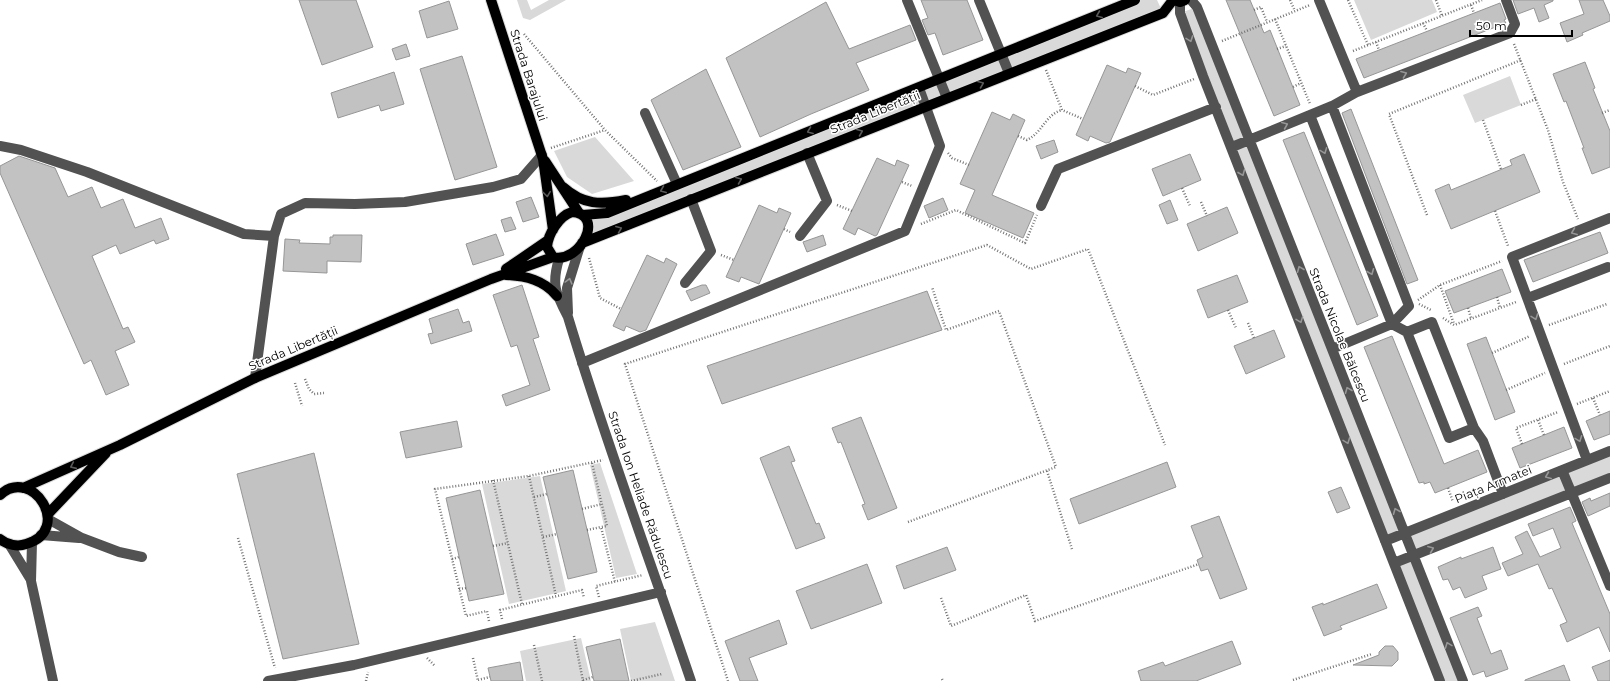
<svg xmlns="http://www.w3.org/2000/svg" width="1610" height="681" font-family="Montserrat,sans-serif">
<rect width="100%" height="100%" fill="#fff"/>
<!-- green -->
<path fill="#d9d9d9" d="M517,0H527L531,10L549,0H566L530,20L523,18Z
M1135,0H1157L1163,13L582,243L587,235L583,215L607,213Z
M1354,0H1432L1437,12L1371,40Z
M1197,7L1405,533L1610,451V478L1414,556L1463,681H1440L1394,563L1413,556L1405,533L1385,541L1180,13Z
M1510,76L1521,105L1475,123L1463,95Z
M595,137L634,181L592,194L567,177L554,151Z
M600,463L637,574L616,578L590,465Z
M540,476L566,591L509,604L482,484Z
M655,622L675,681H631L620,629Z
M581,638L591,681H526L520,651Z"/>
<!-- building -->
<path fill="#c2c2c2" stroke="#969696" d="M299,0H356L373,47L322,65Z
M921,0H967L983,40L943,55L935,33L928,35L922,20L928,18Z
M1226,0H1250L1264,33L1270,30L1300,105L1274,116Z
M1513,0H1553V1L1544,5L1549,18L1539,22L1534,8L1518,14Z
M1579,0H1603L1610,16V21L1582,33L1583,35L1567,42L1560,23L1584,14Z
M449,1L458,29L427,38L419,11Z
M826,2L849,49L910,25L916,40L856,63L869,90L811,114L760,137L726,58Z
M1500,3L1506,19L1504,20L1506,23L1364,78L1356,59Z
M406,44L410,56L396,60L392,49Z
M462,56L497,167L455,180L420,69Z
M1585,62L1595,88L1593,89L1610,131V167L1592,174L1582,148H1584L1566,101L1564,102L1553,74Z
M1107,65L1126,73L1128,68L1141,73L1110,142L1106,143L1090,136L1088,141L1076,135Z
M706,69L741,147L683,170L651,100Z
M394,72L404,104L381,111L379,105L338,118L331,93Z
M1351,109L1418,280L1407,284L1342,113Z
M992,112L1010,120L1013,114L1025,120L992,195L1034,213L1023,238L965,213L975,190L960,184Z
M1304,132L1378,316L1357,325L1283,140Z
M1054,140L1058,152L1041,159L1036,146Z
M1190,154L1201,180L1163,196L1152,169Z
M1524,154L1540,192L1451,229L1435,190L1449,184L1451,190L1512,165L1510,160Z
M19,156L55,168L68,197L92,187L101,208L123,199L135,228L161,218L169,239L156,244L154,240L120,254L116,245L92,256L123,329L128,327L135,342L115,351L129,385L106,395L91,360L84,364L0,173V166Z
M877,158L895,166L897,160L909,165L877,235L875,236L858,228L855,235L843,229Z
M531,197L539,217L523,222L516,202Z
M943,198L948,210L929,218L924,206Z
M1170,200L1178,220L1167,224L1159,205Z
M759,205L777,213L779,208L791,213L759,284L741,277L739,282L726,277Z
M1227,207L1238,233L1198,251L1187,224Z
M511,217L516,229L505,232L501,220Z
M1600,232L1608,253L1533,282L1524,260Z
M496,234L504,255L473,265L466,244Z
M333,235H362L361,262L327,261V273L283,271L285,239L300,240L299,243L330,244V237H333Z
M823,235L826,245L807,252L803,242Z
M647,255L664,263L666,258L677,264L646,330L640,332L626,326L624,331L613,326Z
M1502,269L1511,292L1454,313L1445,291Z
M1237,275L1248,302L1208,318L1197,290Z
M522,285L539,337L533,339L550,390L506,406L502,395L530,385L517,345L511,347L493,295Z
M702,285H706L710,293L691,301L686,291Z
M927,291L942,330L722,404L707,366Z
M458,309L463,323L469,321L472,331L431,344L428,334L433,333L429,319Z
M1274,330L1285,357L1246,374L1234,346Z
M1392,336L1444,464L1478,450L1487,472L1435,493L1430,482L1424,484V482L1419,483L1364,347Z
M1486,337L1515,412L1495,420L1467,344Z
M1610,411V434L1594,440L1586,421Z
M861,417L897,508L868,520L862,505L865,504L841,442L838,443L832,428Z
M457,421L462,447L406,458L400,432Z
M1564,427L1572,448L1520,468L1512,448Z
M789,446L795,461L791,462L816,524L819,523L825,538L796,549L760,458Z
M314,453L359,644L283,659L237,474Z
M1167,462L1176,487L1079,524L1070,499Z
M573,470L597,572L568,579L543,477Z
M1341,487L1350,508L1337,513L1328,492Z
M480,490L504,594L469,601L446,498Z
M1610,493V506L1588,516L1582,502L1590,498L1591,501Z
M1570,507L1576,521L1572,523L1610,614V652L1599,627L1567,642L1560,625L1567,622L1552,588L1549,589L1538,564L1508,576L1502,563L1523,554L1515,537L1527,531L1540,557L1561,548L1553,528L1533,536L1528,524Z
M1219,516L1247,589L1220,599L1208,569L1201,571L1197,560L1203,557L1191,526Z
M947,547L956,570L904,589L896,566Z
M1493,547L1501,569L1482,576L1487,589L1465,598L1460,587L1453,590L1448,579L1443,580L1438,567L1461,557V559Z
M867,564L882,603L811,629L796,591Z
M1377,584L1387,608L1340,626L1342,629L1324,636L1312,607L1323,603V605Z
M1478,607L1482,616L1477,618L1491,654L1501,650L1508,669L1486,677L1484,671L1473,675L1450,618Z
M779,620L787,644L749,658L758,681H740L725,641Z
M620,639L629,681H594L586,647Z
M1232,641L1241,664L1196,681H1141L1138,671L1163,662L1165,666Z
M1385,646H1393L1398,652V660L1392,666L1353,665L1379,655V652Z
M1610,660V681H1598L1592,667Z
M520,662L523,681H491L488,668Z
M1564,665L1570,681H1525V680Z"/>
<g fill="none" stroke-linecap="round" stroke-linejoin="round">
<defs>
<path id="major" d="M491,0L543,159L553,230
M1175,0L1180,2L1185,0
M545,161L579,213
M563,187C583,205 601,205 626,200
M572,212C606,214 580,264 553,257L547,247C548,234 559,216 572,212Z
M583,215L607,213L1135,0
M582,243L1163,13L1173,0
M506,269L547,241
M506,275C526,276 544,280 557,296
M23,488L120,445L255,378L491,279L553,257
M0,495C32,465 74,530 26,544C18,547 7,545 0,539
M48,514L106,453"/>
</defs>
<!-- major casing -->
<use href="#major" stroke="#dbdbdb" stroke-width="12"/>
<!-- path -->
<path stroke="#747474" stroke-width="2.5" stroke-dasharray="1 2" stroke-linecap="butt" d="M1290,0L1295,11
M1348,0L1368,45
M1436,0L1442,16
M1471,5L1474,13
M1254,10L1261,7L1267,22
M1275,19L1310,104
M1423,23L1427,31
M524,34L605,130L657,181
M1222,41L1310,5
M1376,42L1379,50
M1514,44L1548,130L1563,182L1578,219
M1277,49L1286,46
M1353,51L1482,0
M1046,70L1062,110L1083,119
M1135,86L1153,95L1194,79
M1293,87L1301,83
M1521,105L1536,99
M1602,113L1610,110
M1483,120L1501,169
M1018,136L1027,140C1043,132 1045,115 1062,110
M551,148L605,130
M948,153L952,158L969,165
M902,182L912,186
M1182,188L1190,206
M1201,202L1207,216
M837,205L852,211
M1495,211L1508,246
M1427,215L1389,114L1521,60
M921,224L956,210L1025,243L1037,215
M784,229L790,232
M721,255L734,260
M589,258L600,298L621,309
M1440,285L1454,324
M1497,297L1500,308
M1418,300L1440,285L1502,261
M1419,304L1431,310
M1468,308L1471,318
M1228,310L1236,328
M1443,318L1454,325L1516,302
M1248,323L1254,338
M1549,325L1607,304
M1492,353L1530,336
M1564,364L1610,346
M305,379L309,389L314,394L324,393
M295,383L302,406
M1506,390L1545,373
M1593,398L1600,415
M1577,404L1610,391
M1538,420L1544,435
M1522,444L1516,428L1558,412
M592,463L607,526L601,527L615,582
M1047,471L1072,549
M529,476L556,596
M493,480L522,604
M1448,488L1453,502
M534,497L547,494
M582,509L602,504
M908,522L1056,467L999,311L946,330L932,287
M587,530L601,527
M543,537L557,534
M238,538L275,668
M493,546L508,543
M452,559L459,557
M459,589L466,588
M599,597L596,586L643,575
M941,598L951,626L1026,595L1035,621L1199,564
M502,619L500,610L582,590L584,598
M489,621L487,611L466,616L435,489L529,476L603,460
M574,636L583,681
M534,645L542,681
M427,658L435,666
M473,658L478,681
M942,679L943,681
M478,680L490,677
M583,680L593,677
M1293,680L1372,654
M366,681L368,672
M631,681L662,674
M728,681L625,364L987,245L1031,269L1088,249L1165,445"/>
<!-- minor -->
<path stroke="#525252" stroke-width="10" d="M907,0L947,98
M979,0L1009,73
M1191,0L1197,7L1463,681
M1319,0L1357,92
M1180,2V13L1203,76L1440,681
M1332,106L1409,306L1392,324L1332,349
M645,113L677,184
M1310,115L1392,324L1407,332L1449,438L1474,428L1432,322L1407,332
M0,146L21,150L87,172L244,234L274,236
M1232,147L1332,106L1357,92L1510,33L1515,24L1506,0
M1041,206L1058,169L1216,107
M800,236L827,201L807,153
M559,259C551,285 556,294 568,317C605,440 650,560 691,681
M685,283L711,251L691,199
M1528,298L1608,267
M568,313L567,288L580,246
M582,363L905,231L940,146L919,88
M255,378L274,236L281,214L305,203L355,204L405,202L493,187L521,179L542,155
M1474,428L1483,441L1503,494
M1587,460L1512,257L1610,218
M1562,470L1610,586
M48,519L82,538L119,552L142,557
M41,535L79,538
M1385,541L1610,451
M32,542L31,581L53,681
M9,544L31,580
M1394,563L1610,478
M268,681L354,665L661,592"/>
<!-- major -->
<use href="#major" stroke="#000" stroke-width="10"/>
</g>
<!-- one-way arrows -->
<defs><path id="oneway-chevron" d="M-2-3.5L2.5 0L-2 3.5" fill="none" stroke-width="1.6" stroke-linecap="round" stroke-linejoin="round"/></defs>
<g stroke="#595959">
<use href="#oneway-chevron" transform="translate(1099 15) rotate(158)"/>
<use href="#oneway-chevron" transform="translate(981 84) rotate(-22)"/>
<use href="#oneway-chevron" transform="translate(810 131) rotate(158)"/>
<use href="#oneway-chevron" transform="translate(860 132) rotate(-22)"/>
<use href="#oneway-chevron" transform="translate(739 180) rotate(-22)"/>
<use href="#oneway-chevron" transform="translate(663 190) rotate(157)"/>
<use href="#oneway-chevron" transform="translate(547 194) rotate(83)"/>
<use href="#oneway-chevron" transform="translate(619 229) rotate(-22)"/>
<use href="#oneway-chevron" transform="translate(73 466) rotate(156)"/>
</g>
<g stroke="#979797">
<use href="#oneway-chevron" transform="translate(1190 39) rotate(70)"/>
<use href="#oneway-chevron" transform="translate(1404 74) rotate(-21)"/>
<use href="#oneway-chevron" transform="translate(1285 125) rotate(-23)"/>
<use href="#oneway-chevron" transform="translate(1324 151) rotate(69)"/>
<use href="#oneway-chevron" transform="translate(1242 173) rotate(68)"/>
<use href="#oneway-chevron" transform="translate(1574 232) rotate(158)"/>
<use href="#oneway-chevron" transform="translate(1300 269) rotate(-112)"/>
<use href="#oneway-chevron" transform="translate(1371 272) rotate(68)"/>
<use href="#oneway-chevron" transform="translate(569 281) rotate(-75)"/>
<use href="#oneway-chevron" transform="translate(1535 317) rotate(70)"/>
<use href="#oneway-chevron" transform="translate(1300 320) rotate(69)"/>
<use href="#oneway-chevron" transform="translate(1348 390) rotate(-112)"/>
<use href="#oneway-chevron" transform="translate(1579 439) rotate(69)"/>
<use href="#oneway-chevron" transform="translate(1347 441) rotate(69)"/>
<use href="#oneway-chevron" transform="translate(1548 476) rotate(158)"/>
<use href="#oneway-chevron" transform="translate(1396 511) rotate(-112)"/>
<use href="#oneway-chevron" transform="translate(1431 549) rotate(-22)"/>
<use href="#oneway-chevron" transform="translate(1448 645) rotate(-111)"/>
</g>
<g text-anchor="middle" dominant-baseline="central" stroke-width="3" stroke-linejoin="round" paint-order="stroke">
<!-- street labels -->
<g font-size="12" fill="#000" stroke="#fff">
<text transform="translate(529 75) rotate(72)">Strada Barajului</text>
<text transform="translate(875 112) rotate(-22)">Strada Libertății</text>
<text transform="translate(1340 335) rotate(68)">Strada Nicolae Bălcescu</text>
<text transform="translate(293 348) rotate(-23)">Strada Libertății</text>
<text transform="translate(1493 484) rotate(-22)">Piața Armatei</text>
<text transform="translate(641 495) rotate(71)">Strada Ion Heliade Rădulescu</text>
</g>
</g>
<!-- scale -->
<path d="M1470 30v6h102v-6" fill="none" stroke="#000000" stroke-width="2"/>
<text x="1476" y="30" font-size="12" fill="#000000" stroke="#ffffff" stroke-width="3" paint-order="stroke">50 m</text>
</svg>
